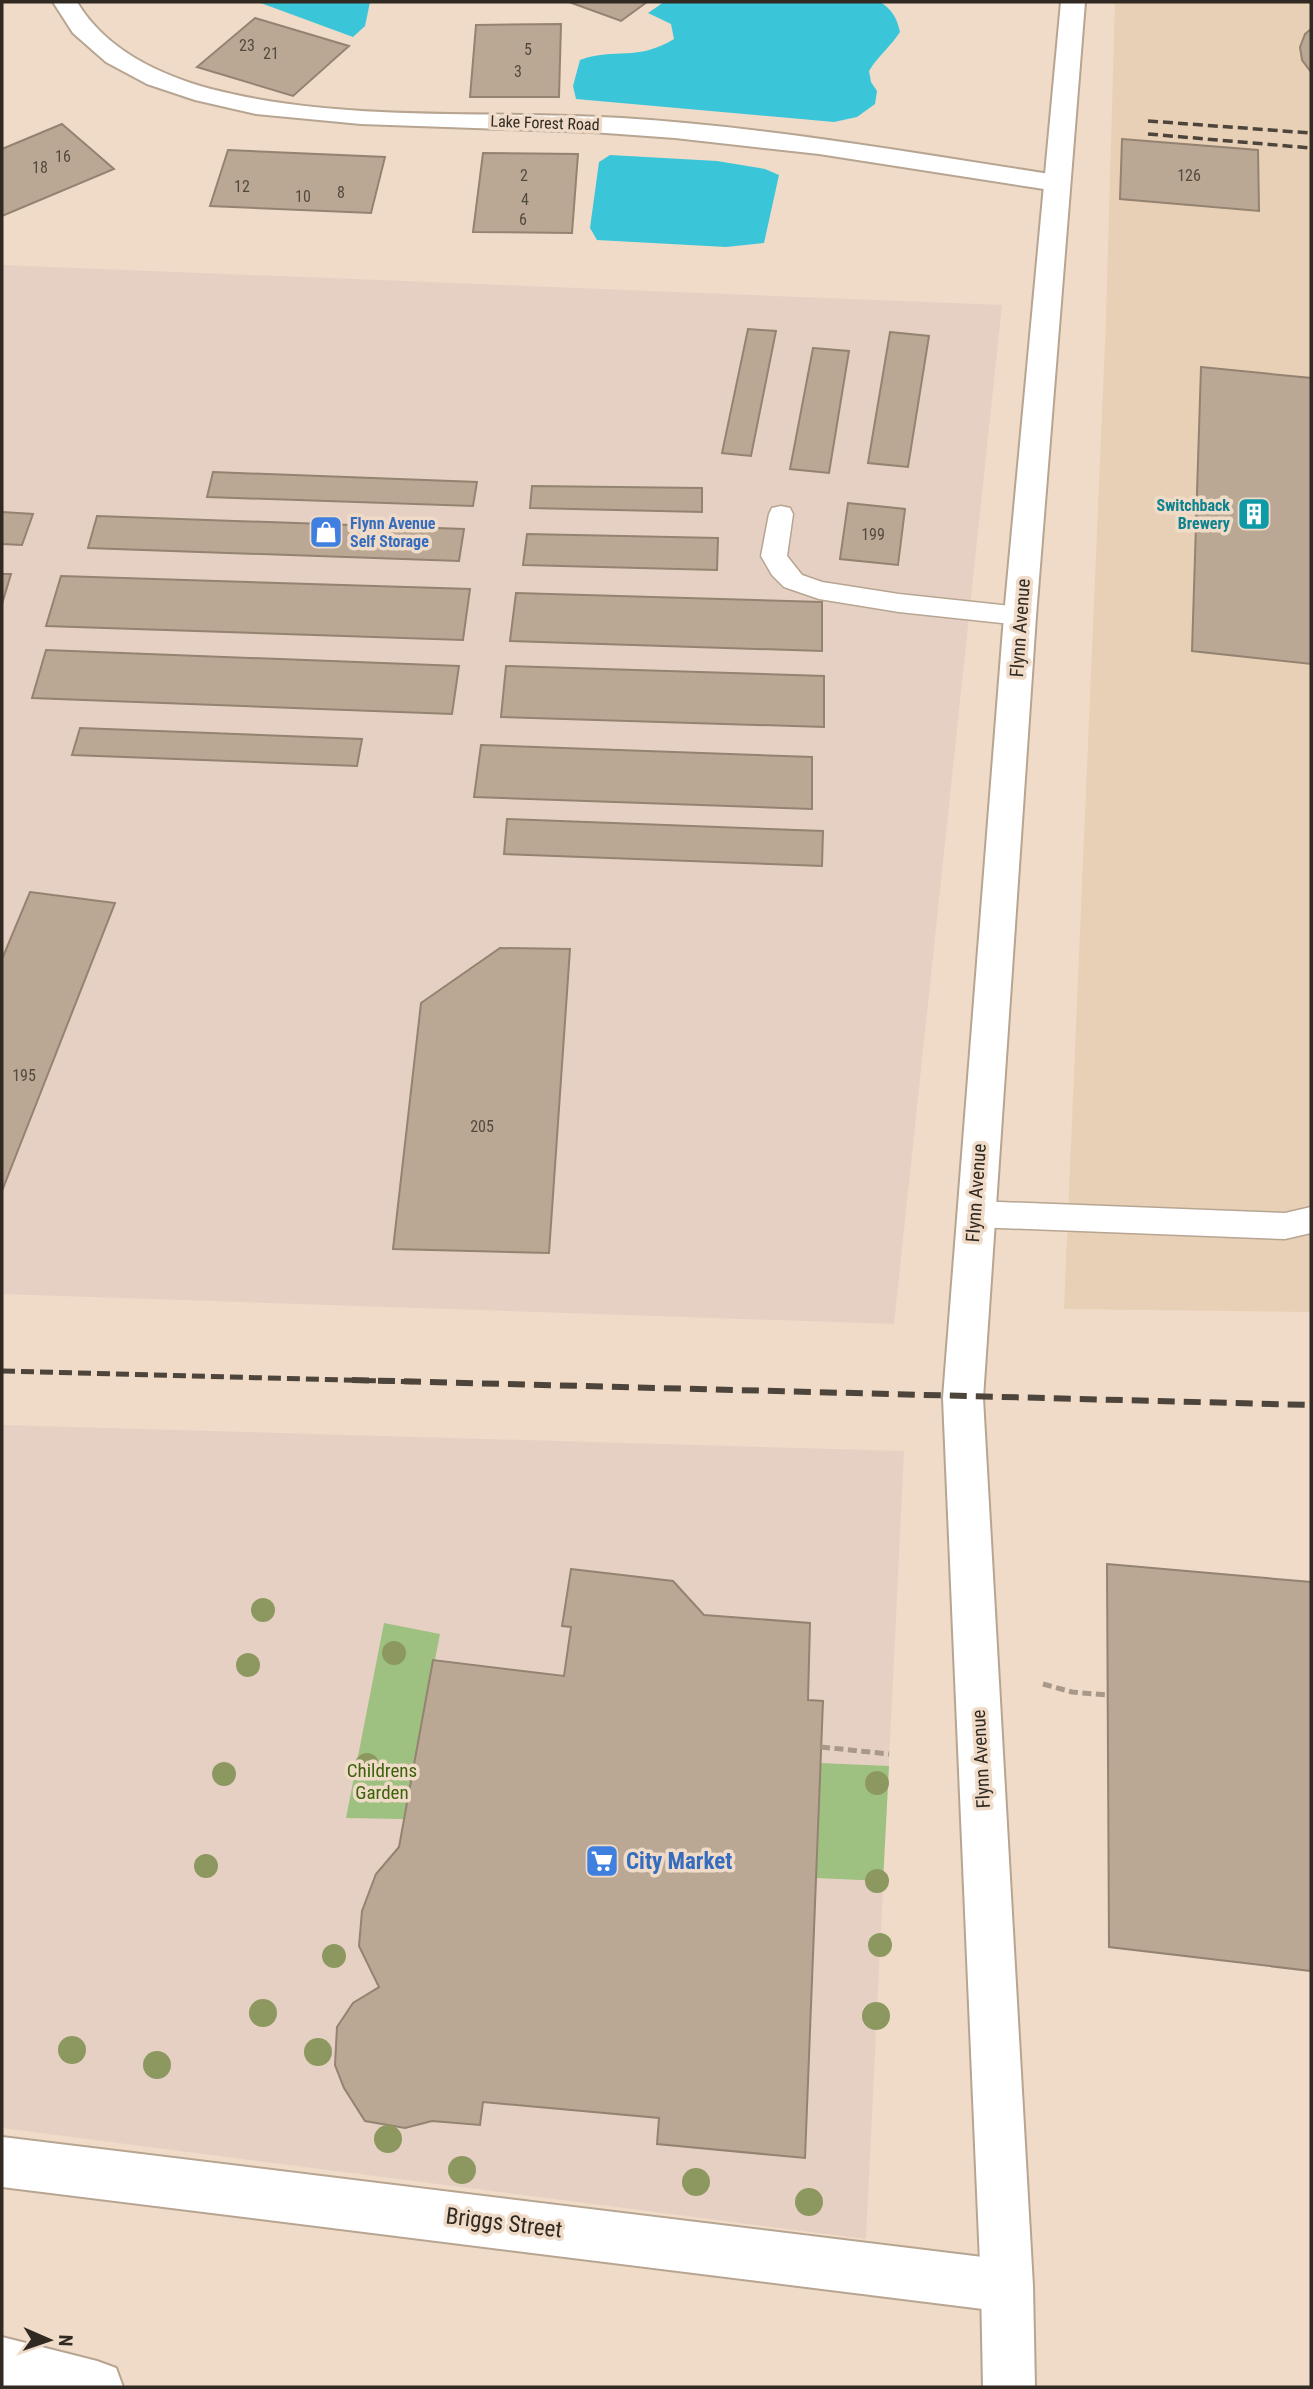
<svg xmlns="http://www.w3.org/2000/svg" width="1313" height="2389" font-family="'Roboto Condensed',sans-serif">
<rect width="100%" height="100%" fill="#efdbc7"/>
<!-- commercial -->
<path fill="#e6d0c3" d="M2,265L1002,305L894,1324L2,1294Z
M2,1425L904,1451L866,2239L2,2128Z"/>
<!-- built -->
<path fill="#e8d0b6" d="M1115,2H1311V1312L1064,1309L1106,320Z"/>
<!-- green -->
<path fill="#9ec181" d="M384,1623L440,1634L404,1819L346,1818Z
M820,1763L889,1766L883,1881L816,1878Z"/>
<!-- water -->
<path fill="#3bc5d9" d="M258,2H370L365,26L353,37Z
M664,2H880C892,9 897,18 900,32C891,46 878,56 869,71L871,82L877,91L875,104L857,117L834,122L576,99L573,86L580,60C616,47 636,62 674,39L671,24L648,13Z
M610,155L717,161L765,169L779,175L764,243L726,247L597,240L590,228L599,162Z"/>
<!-- building -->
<path fill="#baa894" stroke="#948370" stroke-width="2" d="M569,2H647L621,21Z
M255,18L349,46L293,96L197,67Z
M561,24L559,97H470L476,25Z
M1311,29V72L1302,60L1300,47L1305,34Z
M62,124L114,169L2,216V149Z
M1122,139L1258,150L1259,211L1120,199Z
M228,150L385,157L371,213L210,206Z
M483,153L578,154L572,233L473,232Z
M748,329L776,331L751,456L722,453Z
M890,332L929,336L908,467L868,463Z
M813,348L849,351L829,473L790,469Z
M1201,367L1311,378V664L1192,651Z
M213,472L477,482L473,506L207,497Z
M532,486L702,488V512L530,508Z
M848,503L905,509L898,565L840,559Z
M2,512L33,514L22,545L2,544Z
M97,516L464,529L459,561L88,548Z
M527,534L718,538L717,570L523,565Z
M2,574H11L2,604Z
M61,576L470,589L463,640L46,626Z
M516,593L822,602V651L510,641Z
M46,650L459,666L452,714L32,698Z
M506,666L824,676V727L501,717Z
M80,728L362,739L357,766L72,755Z
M481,745L812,757V809L474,797Z
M507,819L823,831L822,866L504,854Z
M30,892L115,903L2,1191V959Z
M500,948L570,949L549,1253L393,1249L421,1003Z
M1107,1564L1311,1582V1971L1109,1947Z
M571,1569L673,1581L704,1615L810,1623L808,1700L823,1701L805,2158L657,2144L659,2118L483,2102L480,2125L432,2121L405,2128L365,2121L344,2088L335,2065L337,2027L353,2003L379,1987L359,1946L362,1911L376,1874L399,1847L433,1660L564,1676L571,1627L562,1626Z"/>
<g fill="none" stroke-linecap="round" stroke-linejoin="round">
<defs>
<path id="service" d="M781,506L790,508L793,514L787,556L802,575L822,582L899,594L1020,607L1029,610L1033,616L1029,622L1020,625L899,612L819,599L784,587L772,575L761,556L769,514L772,508Z
M974,1201L1285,1213L1311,1207V1233L1285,1239L974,1227L963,1223L958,1214L963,1205Z"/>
<path id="minor" d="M53,2H77C105,49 159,75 211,89C342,123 487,110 622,118C768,127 912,153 1057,175L1066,177L1070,183L1066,189L1057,191L819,154L675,138L592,132L361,124L256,114L195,100L147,84L106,62L73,33Z
M2,2137L1007,2260L1025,2268L1033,2286L1025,2304L1007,2312L2,2187Z"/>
<path id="tertiary" d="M1061,2H1085L1036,616L983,1398L1033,2286L1035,2387H983L981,2286L943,1398L1004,616Z"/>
<path id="primary" d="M2,2337L97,2361L116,2368L123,2387H2Z"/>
</defs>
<!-- service casing -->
<use href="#service" stroke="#b7a592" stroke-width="3"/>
<!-- minor casing -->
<use href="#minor" stroke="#b7a592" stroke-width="4"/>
<!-- tertiary casing -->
<use href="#tertiary" stroke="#b7a592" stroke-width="4"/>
<!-- primary casing -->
<use href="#primary" stroke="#b7a592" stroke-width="4"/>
<!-- path -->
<path stroke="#a89889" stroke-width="5" stroke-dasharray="9 4.5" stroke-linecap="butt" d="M1043,1684L1072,1692L1107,1695
M821,1747L889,1754"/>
<!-- service -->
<use href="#service" fill="#fff" fill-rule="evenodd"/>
<!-- minor -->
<use href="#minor" fill="#fff" fill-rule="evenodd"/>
<!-- tertiary -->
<use href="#tertiary" fill="#fff" fill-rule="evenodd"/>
<!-- primary -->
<use href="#primary" fill="#fff" fill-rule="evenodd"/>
<!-- rail-far2 -->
<path stroke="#4d443b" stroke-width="3.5" stroke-dasharray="10 5" stroke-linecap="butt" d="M1148,121L1311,133
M1148,134L1311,148"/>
<!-- rail-far1 -->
<path stroke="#4d443b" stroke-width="5" stroke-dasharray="13 6" stroke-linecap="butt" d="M2,1371L420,1382"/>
<!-- rail -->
<path stroke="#4d443b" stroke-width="6" stroke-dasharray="17 9" stroke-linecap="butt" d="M352,1380L1311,1405"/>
</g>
<!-- trees -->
<g fill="#8d9860">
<circle cx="263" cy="1610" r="12"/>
<circle cx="394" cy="1653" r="12"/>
<circle cx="248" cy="1665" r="12"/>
<circle cx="367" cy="1765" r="12"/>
<circle cx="224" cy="1774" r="12"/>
<circle cx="877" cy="1783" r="12"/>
<circle cx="206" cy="1866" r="12"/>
<circle cx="877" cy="1881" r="12"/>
<circle cx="880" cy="1945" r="12"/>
<circle cx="334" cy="1956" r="12"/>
<circle cx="263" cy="2013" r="14"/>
<circle cx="876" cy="2016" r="14"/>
<circle cx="72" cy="2050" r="14"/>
<circle cx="318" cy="2052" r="14"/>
<circle cx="157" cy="2065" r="14"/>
<circle cx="388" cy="2139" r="14"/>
<circle cx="462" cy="2170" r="14"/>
<circle cx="696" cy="2182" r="14"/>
<circle cx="809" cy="2202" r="14"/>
</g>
<!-- icons -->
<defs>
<symbol id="building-square" viewBox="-11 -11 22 22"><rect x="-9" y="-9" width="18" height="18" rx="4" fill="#0f9aa8" stroke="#efdbc7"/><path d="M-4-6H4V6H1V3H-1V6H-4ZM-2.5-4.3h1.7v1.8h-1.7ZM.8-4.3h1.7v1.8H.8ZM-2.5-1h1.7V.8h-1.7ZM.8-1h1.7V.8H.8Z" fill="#fff"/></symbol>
<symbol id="shop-square" viewBox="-11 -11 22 22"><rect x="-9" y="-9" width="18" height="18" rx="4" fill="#3f7fe0" stroke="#efdbc7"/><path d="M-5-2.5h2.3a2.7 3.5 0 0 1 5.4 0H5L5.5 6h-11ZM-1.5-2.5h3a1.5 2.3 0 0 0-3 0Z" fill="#fff"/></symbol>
<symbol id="supermarket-square" viewBox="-11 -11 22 22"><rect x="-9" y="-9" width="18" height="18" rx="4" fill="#3f7fe0" stroke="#efdbc7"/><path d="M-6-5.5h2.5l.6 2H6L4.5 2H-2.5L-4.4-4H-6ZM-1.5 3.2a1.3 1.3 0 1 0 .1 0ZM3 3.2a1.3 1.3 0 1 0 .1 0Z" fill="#fff"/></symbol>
</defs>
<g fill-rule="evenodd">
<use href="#building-square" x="1235" y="495" width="38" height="38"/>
<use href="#shop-square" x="307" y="513" width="38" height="38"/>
<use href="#supermarket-square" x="583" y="1842" width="38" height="38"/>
</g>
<g text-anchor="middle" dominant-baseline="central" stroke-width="7" stroke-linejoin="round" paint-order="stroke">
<!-- number labels -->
<g font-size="16" fill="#534a3e">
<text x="247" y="45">23</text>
<text x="528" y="49">5</text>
<text x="271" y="53">21</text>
<text x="518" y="71">3</text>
<text x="63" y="156">16</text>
<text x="40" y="167">18</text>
<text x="524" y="175">2</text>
<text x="1189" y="175">126</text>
<text x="242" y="186">12</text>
<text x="341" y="192">8</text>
<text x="303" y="196">10</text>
<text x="525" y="199">4</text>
<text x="523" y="219">6</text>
<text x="873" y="534">199</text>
<text x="24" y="1075">195</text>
<text x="482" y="1126">205</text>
</g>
<!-- far-street labels -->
<g font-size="16" fill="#312a22" stroke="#efdbc7">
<text transform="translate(545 123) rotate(2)">Lake Forest Road</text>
</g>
<!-- far-culture labels -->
<g font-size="16" font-weight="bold" fill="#0d838f" stroke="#efdbc7" text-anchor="end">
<text x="1230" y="505">Switchback<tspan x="1230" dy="18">Brewery</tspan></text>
</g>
<!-- far-shop labels -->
<g font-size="16" font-weight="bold" fill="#366cbe" stroke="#efdbc7" text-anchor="start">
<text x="350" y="523">Flynn Avenue<tspan x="350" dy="18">Self Storage</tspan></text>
</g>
<!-- street labels -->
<g font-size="19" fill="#312a22" stroke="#efdbc7">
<text transform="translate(1020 628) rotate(-86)">Flynn Avenue</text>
<text transform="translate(976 1193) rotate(-86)">Flynn Avenue</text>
<text transform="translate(981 1759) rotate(-93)">Flynn Avenue</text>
</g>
<!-- park labels -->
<g font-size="19" fill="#3c620c" stroke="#efdbc7">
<text x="382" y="1770">Childrens<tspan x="382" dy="22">Garden</tspan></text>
</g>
<!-- near-shop labels -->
<g font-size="23" font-weight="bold" fill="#366cbe" stroke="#efdbc7" text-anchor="start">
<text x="626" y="1861">City Market</text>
</g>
<!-- near-street labels -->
<g font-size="23" fill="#312a22" stroke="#efdbc7">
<text transform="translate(504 2223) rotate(7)">Briggs Street</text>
</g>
</g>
<!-- border -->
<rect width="1313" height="2389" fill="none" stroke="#312a22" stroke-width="7"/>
<!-- north arrow -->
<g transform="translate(49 2340) rotate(92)" stroke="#efdbc7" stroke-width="5" paint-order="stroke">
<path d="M0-5L12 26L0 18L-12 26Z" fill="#312a22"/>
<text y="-10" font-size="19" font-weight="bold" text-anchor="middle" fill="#312a22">N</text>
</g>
</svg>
